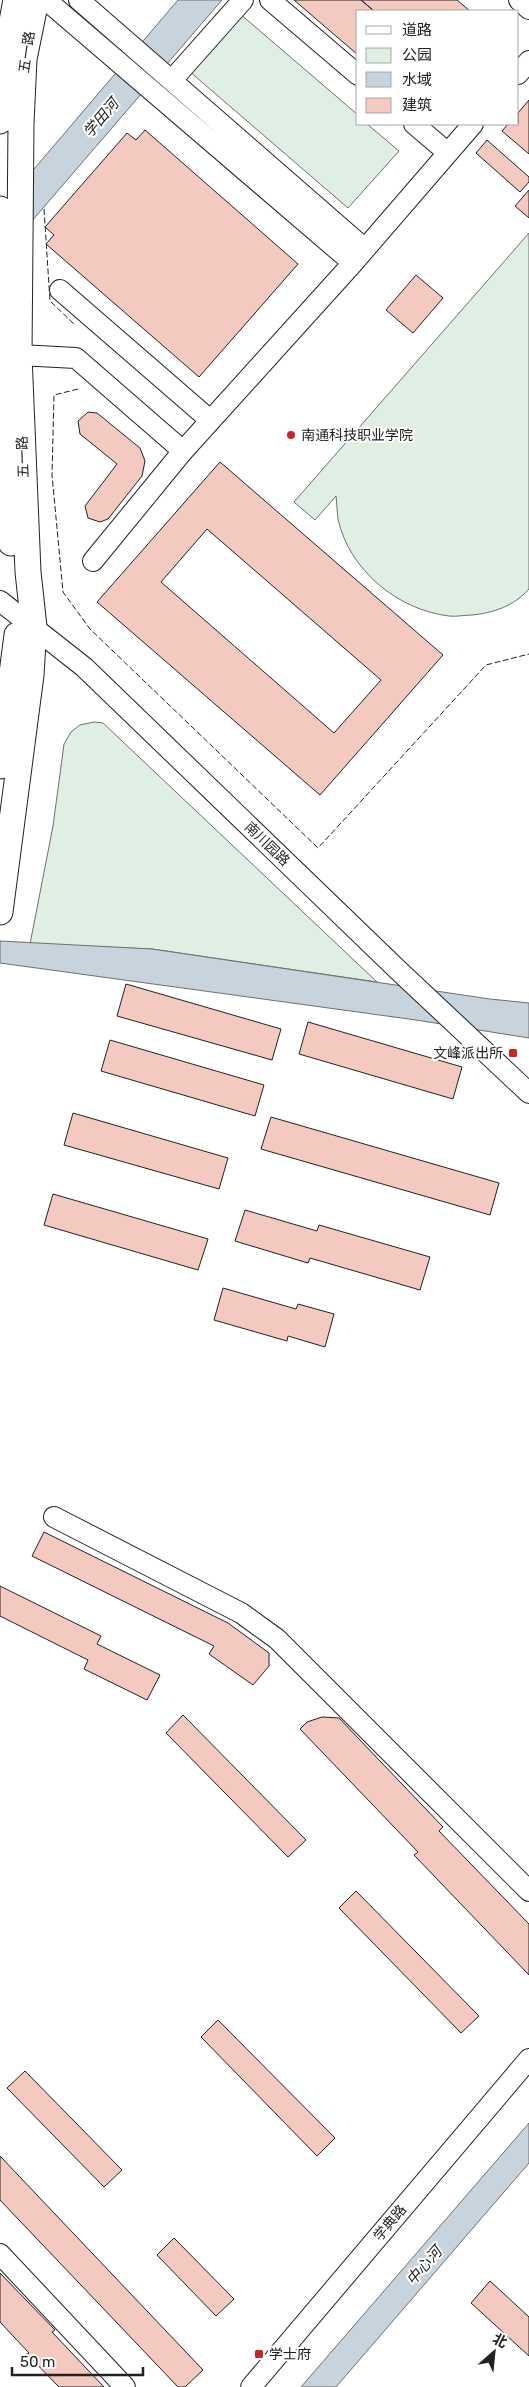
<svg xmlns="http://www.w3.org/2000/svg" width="529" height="2387" font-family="Rubik,'Noto Sans SC',sans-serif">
<rect width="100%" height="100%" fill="#fff"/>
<!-- green -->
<path fill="#e0efe3" stroke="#6f6f6f" d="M239,13L358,115V124H367L399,151L348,208L189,71Z
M529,233V589C514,606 493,613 472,615C464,615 456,617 449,616C398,610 349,570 338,519C337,512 337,504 336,496L315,520L294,502Z
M94,722L103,723L377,982L152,949L30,944L53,826L64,744L71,732L80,725Z"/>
<!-- water -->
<path fill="#c7d3dd" stroke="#6f6f6f" d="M178,0H222L0,258V209Z
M0,941L152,949L490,999L529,1003V1038L416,1020L0,963Z
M529,2123V2163L336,2387H301Z"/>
<!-- building -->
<path fill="#f3c9c0" stroke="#222" fill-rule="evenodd" d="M294,0H361L374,11H358V55Z
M361,0H457L470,11H374Z
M529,100V154L502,131L508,124H518V113Z
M145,130L298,264L199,377L46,244L54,235L45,227L127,133L136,140Z
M487,140L529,177V182L520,192L476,153Z
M529,190V218L515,206Z
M416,275L443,298L413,333L386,310Z
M88,412L97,413L140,448L145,461L142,476L108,519L100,522L88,518L85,506L117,464L80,434L78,421Z
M220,462L443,655L320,795L97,602ZM207,529L381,680L334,733L161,582Z
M126,984L281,1029L272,1060L117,1016Z
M308,1022L462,1067L453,1099L299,1054Z
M110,1040L264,1085L255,1116L101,1071Z
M73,1113L228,1158L219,1189L64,1145Z
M271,1117L499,1183L490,1215L261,1149Z
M53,1194L208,1239L198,1270L44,1225Z
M245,1210L317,1231L319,1225L430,1257L420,1290L310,1258L308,1263L235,1241Z
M223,1288L296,1309L298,1304L334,1314L325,1347L288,1336L287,1341L214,1320Z
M44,1532L228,1623L269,1653V1666L253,1685L209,1654L214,1646L32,1556Z
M0,1586L101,1636L97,1644L160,1675L147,1700L84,1669L88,1660L0,1616Z
M183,1715L306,1840L288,1857L166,1733Z
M322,1717L339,1718L443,1827L439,1831L529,1924V1975L414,1855L418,1852L300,1729L307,1722Z
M356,1891L479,2016L461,2033L339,1908Z
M218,2020L335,2138L317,2156L201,2037Z
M25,2071L122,2170L104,2187L7,2088Z
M0,2156L203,2370L185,2387H178L0,2200Z
M174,2238L234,2299L216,2316L157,2255Z
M0,2273L55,2330L52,2332L104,2387H59L27,2354L29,2353L0,2322Z
M490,2281L529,2317V2356L471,2303Z"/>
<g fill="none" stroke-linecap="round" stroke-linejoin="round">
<defs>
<path id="minor" d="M46,0L353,263
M79,0L365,249
M270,0L358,75
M519,0L529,9
M518,74L529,61
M172,80L243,0
M414,124L448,153
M60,290L210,420
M19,355L76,358L183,451
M93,561L183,451L353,263L473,124
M0,601L84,667L398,970L529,1093
M54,1517L241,1613L277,1639L529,1891
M0,2254L125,2387
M251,2387L529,2059"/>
<path id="major" d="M0,121L6,53L16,0
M0,209L3,468L11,543
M0,766L17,635
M0,912L31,675L34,627L28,572L19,355L21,124L24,59L36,0"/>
</defs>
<!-- minor casing -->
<use href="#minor" stroke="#222" stroke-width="22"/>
<!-- major casing -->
<use href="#major" stroke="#222" stroke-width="27"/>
<!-- minor -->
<use href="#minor" stroke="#fff" stroke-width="20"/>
<!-- major -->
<use href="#major" stroke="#fff" stroke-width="25"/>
<!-- fence -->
<path stroke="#222" stroke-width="1" stroke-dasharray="6 2.5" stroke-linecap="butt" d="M44,209L50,301L74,324
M78,389L54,395L52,475L63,592L90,629L318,848L486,665L529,654"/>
</g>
<!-- markers -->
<g fill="#c62828" stroke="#fff" stroke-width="2">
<circle cx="291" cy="435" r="5"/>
<rect x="508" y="1048" width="10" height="10" rx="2.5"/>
<rect x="254" y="2349" width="10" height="10" rx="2.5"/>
</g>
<g text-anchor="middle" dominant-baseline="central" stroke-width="4" stroke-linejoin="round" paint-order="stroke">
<!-- street labels -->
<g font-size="14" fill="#222" stroke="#fff">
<text transform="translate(27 52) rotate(-82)">五一路</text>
<text transform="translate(23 457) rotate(-92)">五一路</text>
<text transform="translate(267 844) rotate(44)">南川园路</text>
<text transform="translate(390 2223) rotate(-50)">学典路</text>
</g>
<!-- poi labels -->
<g font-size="14" fill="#222" stroke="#fff" text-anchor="start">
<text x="301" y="435">南通科技职业学院</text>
<text x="503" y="1053" text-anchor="end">文峰派出所</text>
<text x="269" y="2354">学士府</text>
</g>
<!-- water labels -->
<g font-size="15" font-style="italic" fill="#222" stroke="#fff">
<text transform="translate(101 118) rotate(-50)">学田河</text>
<text transform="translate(424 2266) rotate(-49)">中心河</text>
</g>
</g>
<!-- legend -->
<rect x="356" y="10" width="162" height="115" fill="#ffffff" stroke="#a7a7a7"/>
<rect x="366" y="26" width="25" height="8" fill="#ffffff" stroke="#a7a7a7"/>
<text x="402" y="35" font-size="15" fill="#222222">道路</text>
<rect x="366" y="48" width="25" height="15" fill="#e0efe3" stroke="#a7a7a7"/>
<text x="402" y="60" font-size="15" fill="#222222">公园</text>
<rect x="366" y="72" width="25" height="15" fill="#c7d3dd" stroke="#a7a7a7"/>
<text x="402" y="85" font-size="15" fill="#222222">水域</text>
<rect x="366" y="98" width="25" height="15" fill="#f3c9c0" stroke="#a7a7a7"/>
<text x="402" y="110" font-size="15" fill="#222222">建筑</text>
<!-- north arrow -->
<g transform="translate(494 2352) rotate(27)" stroke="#ffffff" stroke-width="4" paint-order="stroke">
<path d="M0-4L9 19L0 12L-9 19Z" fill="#222222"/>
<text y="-8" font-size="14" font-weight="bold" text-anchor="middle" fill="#222222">北</text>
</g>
<!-- scale -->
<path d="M12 2367v8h131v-8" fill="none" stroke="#222222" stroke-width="2.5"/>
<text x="20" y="2367" font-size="15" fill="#222222" stroke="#ffffff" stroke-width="4" paint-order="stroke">50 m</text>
</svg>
